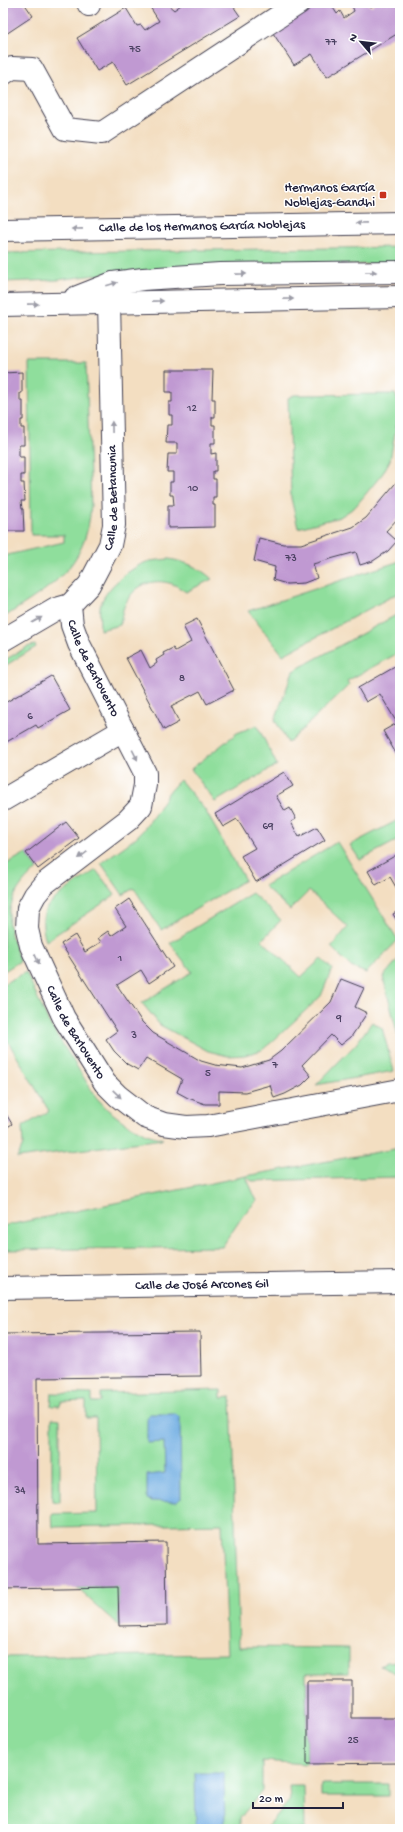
<svg xmlns="http://www.w3.org/2000/svg" width="403" height="1832" font-family="'Gochi Hand',sans-serif">
<rect width="100%" height="100%" fill="#fff"/>
<filter id="ink" filterUnits="userSpaceOnUse"><feTurbulence type="fractalNoise" baseFrequency=".025" numOctaves="2"/><feDisplacementMap in="SourceGraphic" scale="8" xChannelSelector="R" yChannelSelector="G"/><feConvolveMatrix kernelMatrix="1 2 1 2 8 2 1 2 1" color-interpolation-filters="sRGB"/></filter>
<filter id="wash" filterUnits="userSpaceOnUse"><feTurbulence type="fractalNoise" baseFrequency=".012" numOctaves="4" result="noise"/><feDisplacementMap in="SourceGraphic" scale="16" xChannelSelector="R" yChannelSelector="G"/><feGaussianBlur stdDeviation="0.9" result="paint"/><feColorMatrix in="noise" values="0 0 0 0 0 0 0 0 0 0 0 0 0 0 0 0 0 1.4 0 .05"/><feComposite in="paint" operator="in"/></filter>
<g filter="url(#wash)">
<rect width="100%" height="100%" fill="#f3dec1"/>
<!-- green -->
<path fill="#8fde9c" stroke="#58806c" d="M400,247V263L112,273L57,280L3,282V253Z
M29,363H86L91,506C86,570 52,585 3,618V556L64,542V535H31Z
M395,394L400,406L390,460L383,473L355,507L340,517L298,528L291,498L288,398L294,395Z
M169,559C186,562 199,567 212,579L186,592C181,589 175,584 169,583C149,578 132,587 124,607C122,612 121,619 120,625L100,630C100,623 99,615 100,608C102,590 133,565 150,561C156,560 163,560 169,559Z
M400,561V592L283,655L248,611Z
M400,613V652L347,681L349,685L288,743L275,720L293,671Z
M35,645L36,647L3,667V661L27,647Z
M257,725L277,765L215,802L191,769L237,733Z
M180,780L205,810L245,880L161,930L134,888L123,895L101,863C116,851 136,841 147,825C159,810 165,793 180,780Z
M400,819V839L360,860L350,845Z
M337,842L398,940L366,973L351,967L331,947L348,927L309,891L290,910L264,886Z
M26,853L38,869C20,881 7,903 9,925C11,938 16,950 20,961L3,972V866Z
M96,870L115,895L46,941C43,932 41,920 45,911C49,899 85,878 96,870Z
M252,893L281,920L262,940L301,977L321,959L332,969L321,996L273,1041L262,1050L245,1055L228,1056L208,1051L160,1025L142,1003L192,972L170,943Z
M400,957V1044L383,977Z
M26,972L48,1021L96,1097L108,1110L124,1122L146,1134L163,1139L17,1158L23,1145L22,1127L49,1111L3,1033V984Z
M372,1022L382,1028L394,1071L316,1085L356,1044Z
M400,1148V1177L252,1181L246,1177L257,1201L244,1214L222,1247L3,1250V1226L246,1176Z
M221,1390V1398L231,1397L239,1647L349,1648V1673H306L307,1764L262,1761V1791L240,1818V1829H3V1657L227,1654L222,1524L53,1527L52,1514L97,1513L96,1418H86V1401L61,1402L60,1406H51L52,1393L92,1394V1402H101V1393Z
M52,1418L60,1419V1502L52,1501Z
M118,1587L119,1626L77,1588Z
M400,1661V1675L380,1666L387,1662Z
M321,1784H388V1796H321Z
M289,1786H304L305,1829H268V1826L290,1800Z"/>
<!-- water -->
<path fill="#70ade2" stroke="#49688e" d="M149,1414H175L180,1417L181,1498L177,1502L152,1501L147,1499V1475L165,1473L164,1442L147,1443V1418Z
M195,1773H224L225,1829H196Z"/>
<g id="blocks">
<!-- building -->
<path fill="#c099d2" d="M3,3H24L33,16L3,36Z
M156,3H166L174,10L181,5L180,3H231L240,16L127,85L113,62L97,71L77,38L126,8L137,26L141,25L145,30L159,21L150,7Z
M312,3H330L337,14L340,11L344,18L354,11L351,3H368L371,7L376,3H400V32L327,77L312,54L294,65L271,30Z
M166,370H213L212,399H215V417H212V425H215V443H211V454L216,453V471H213V479H216V497H213V505H215V527L168,528V505H174L173,495H170V482H173V472H167L168,454H177V443H166L167,425H172V415H169V402H172V392H166Z
M22,372V393H20V401H23V420H21V428H24V445H19V457H24V475H21V483H24L25,501H21L22,509H23L24,531H3V373Z
M400,478V516L386,531L397,541L388,551L373,561L360,565L356,552L334,558L313,564L317,578L304,583L287,584L273,580L275,567L254,561L259,538L283,544H301L353,527L366,518Z
M197,619L234,690L207,704L200,691L171,706L179,722L164,730L126,658L141,650L150,668L157,663L156,660L164,655L163,653L173,648L175,651L191,642L183,626Z
M400,664V756L398,757L383,731L397,723L380,694L366,702L358,688Z
M51,676L70,710L38,728L36,725L3,744V704Z
M284,772L293,786L276,796L285,811L290,808L296,819L291,822L299,837L317,827L325,840L256,882L241,856L255,848L237,819L223,827L215,814Z
M66,822L79,838L38,869L26,853Z
M400,853V894L390,877L376,885L368,871Z
M129,899L173,967L149,983L141,970L117,985L142,1022L153,1033L201,1061L215,1065L242,1068L269,1060L281,1051L331,1002L341,979L364,988L355,1007L367,1013L351,1037L341,1045L331,1035L302,1065L311,1076L302,1085L285,1094L274,1098L270,1085L245,1092L219,1091V1104H205L188,1098L177,1092L182,1079L146,1058L138,1070L127,1064L114,1051L106,1039L117,1031L61,944L75,935L85,952L101,942L98,938L108,931L111,936L126,926L115,909Z
M400,910V926L393,914Z
M3,1109L12,1124L3,1130Z
M200,1332L201,1376L37,1378L38,1544L166,1542L167,1625L119,1626L118,1587L3,1589V1334Z
M307,1681H352V1718H400V1763L307,1764Z"/>
</g>
</g>
<g filter="url(#ink)">
<use href="#blocks" fill-opacity="0" stroke="#413e4f" stroke-width="1"/>
<g fill="none" stroke-linecap="round" stroke-linejoin="round">
<defs>
<g id="minor">
<path d="M88,3L89,5"/>
<path d="M3,74L12,68L32,69L65,129L102,133L299,3"/>
<path id="s1" d="M70,605L72,625L79,644L145,773V785L141,806L128,820L44,884L35,895L28,908L27,929L31,946L64,1018L105,1083L118,1096L145,1117L164,1124L186,1127L208,1126L400,1090"/>
<path id="s2" d="M3,640L56,609L70,605L89,585L110,545L114,525L109,302"/>
<path d="M3,800L123,730"/>
<path id="s3" d="M3,1288L400,1282"/>
</g>
<g id="major">
<path id="s4" d="M3,230L400,223"/>
<path d="M75,298L113,283L143,279L220,274L400,272"/>
<path d="M3,305L400,297"/>
</g>
</defs>
<!-- minor casing -->
<use href="#minor" stroke="#413e4f" stroke-width="24"/>
<!-- major casing -->
<use href="#major" stroke="#413e4f" stroke-width="24"/>
<!-- minor -->
<use href="#minor" stroke="#fff" stroke-width="22"/>
<!-- major -->
<use href="#major" stroke="#fff" stroke-width="22"/>
</g>
<!-- one-way arrows -->
<defs><path id="oneway-solid" d="M-6-.8H1V-3.2L6.5 0L1 3.2V.8H-6Z"/></defs>
<g fill="#9c9ca7">
<use href="#oneway-solid" transform="translate(361 223) rotate(179)"/>
<use href="#oneway-solid" transform="translate(77 229) rotate(179)"/>
<use href="#oneway-solid" transform="translate(371 272) rotate(-1)"/>
<use href="#oneway-solid" transform="translate(241 274) rotate(-1)"/>
<use href="#oneway-solid" transform="translate(112 284) rotate(-16)"/>
<use href="#oneway-solid" transform="translate(288 299) rotate(-1)"/>
<use href="#oneway-solid" transform="translate(158 301) rotate(-1)"/>
<use href="#oneway-solid" transform="translate(33 304) rotate(-1)"/>
<use href="#oneway-solid" transform="translate(112 427) rotate(-91)"/>
<use href="#oneway-solid" transform="translate(37 620) rotate(-29)"/>
<use href="#oneway-solid" transform="translate(135 755) rotate(63)"/>
<use href="#oneway-solid" transform="translate(83 855) rotate(143)"/>
<use href="#oneway-solid" transform="translate(37 959) rotate(65)"/>
<use href="#oneway-solid" transform="translate(117 1094) rotate(44)"/>
</g>
</g>
<!-- markers -->
<rect fill="#c8321e" stroke="#fff" stroke-width="1.5" x="379" y="191" width="8" height="8" rx="2"/>
<g text-anchor="middle" dominant-baseline="central" stroke-width="3" stroke-linejoin="round" paint-order="stroke">
<!-- number labels -->
<g font-size="11" fill="#4a4061">
<text x="331" y="43">77</text>
<text x="135" y="50">75</text>
<text x="192" y="409">12</text>
<text x="193" y="489">10</text>
<text x="291" y="559">73</text>
<text x="182" y="679">8</text>
<text x="30" y="717">6</text>
<text x="268" y="827">69</text>
<text x="120" y="959">1</text>
<text x="339" y="1019">9</text>
<text x="134" y="1036">3</text>
<text x="275" y="1066">7</text>
<text x="208" y="1074">5</text>
<text x="20" y="1491">34</text>
<text x="353" y="1741">25</text>
</g>
<!-- poi labels -->
<g font-size="13" fill="#22223b" stroke="#fff" text-anchor="end">
<text x="375" y="188">Hermanos García<tspan x="375" dy="15">Noblejas-Gandhi</tspan></text>
</g>
<!-- street labels -->
<g font-size="13" fill="#22223b" stroke="#fff">
<text stroke="none"><textPath href="#s4" startOffset="199">Calle de los Hermanos García Noblejas</textPath></text>
<text stroke="none"><textPath href="#s2" startOffset="196">Calle de Betancunia</textPath></text>
<text stroke="none"><textPath href="#s1" startOffset="68">Calle de Barlovento</textPath></text>
<text stroke="none"><textPath href="#s1" startOffset="508">Calle de Barlovento</textPath></text>
<text stroke="none"><textPath href="#s3" startOffset="199">Calle de José Arcones Gil</textPath></text>
</g>
</g>
<!-- margin -->
<rect width="403" height="1832" fill="none" stroke="#fff" stroke-width="16"/>
<!-- north arrow -->
<g transform="translate(361 42) rotate(298)" stroke="#ffffff" stroke-width="3" paint-order="stroke">
<path d="M0-3L7 15L0 10L-7 15Z" fill="#22223b"/>
<text y="-6" font-size="11" font-weight="bold" text-anchor="middle" fill="#22223b">N</text>
</g>
<!-- scale -->
<path d="M253 1802v6h90v-6" fill="none" stroke="#22223b" stroke-width="2"/>
<text x="259" y="1802" font-size="12" fill="#22223b" stroke="#ffffff" stroke-width="3" paint-order="stroke">20 m</text>
</svg>
